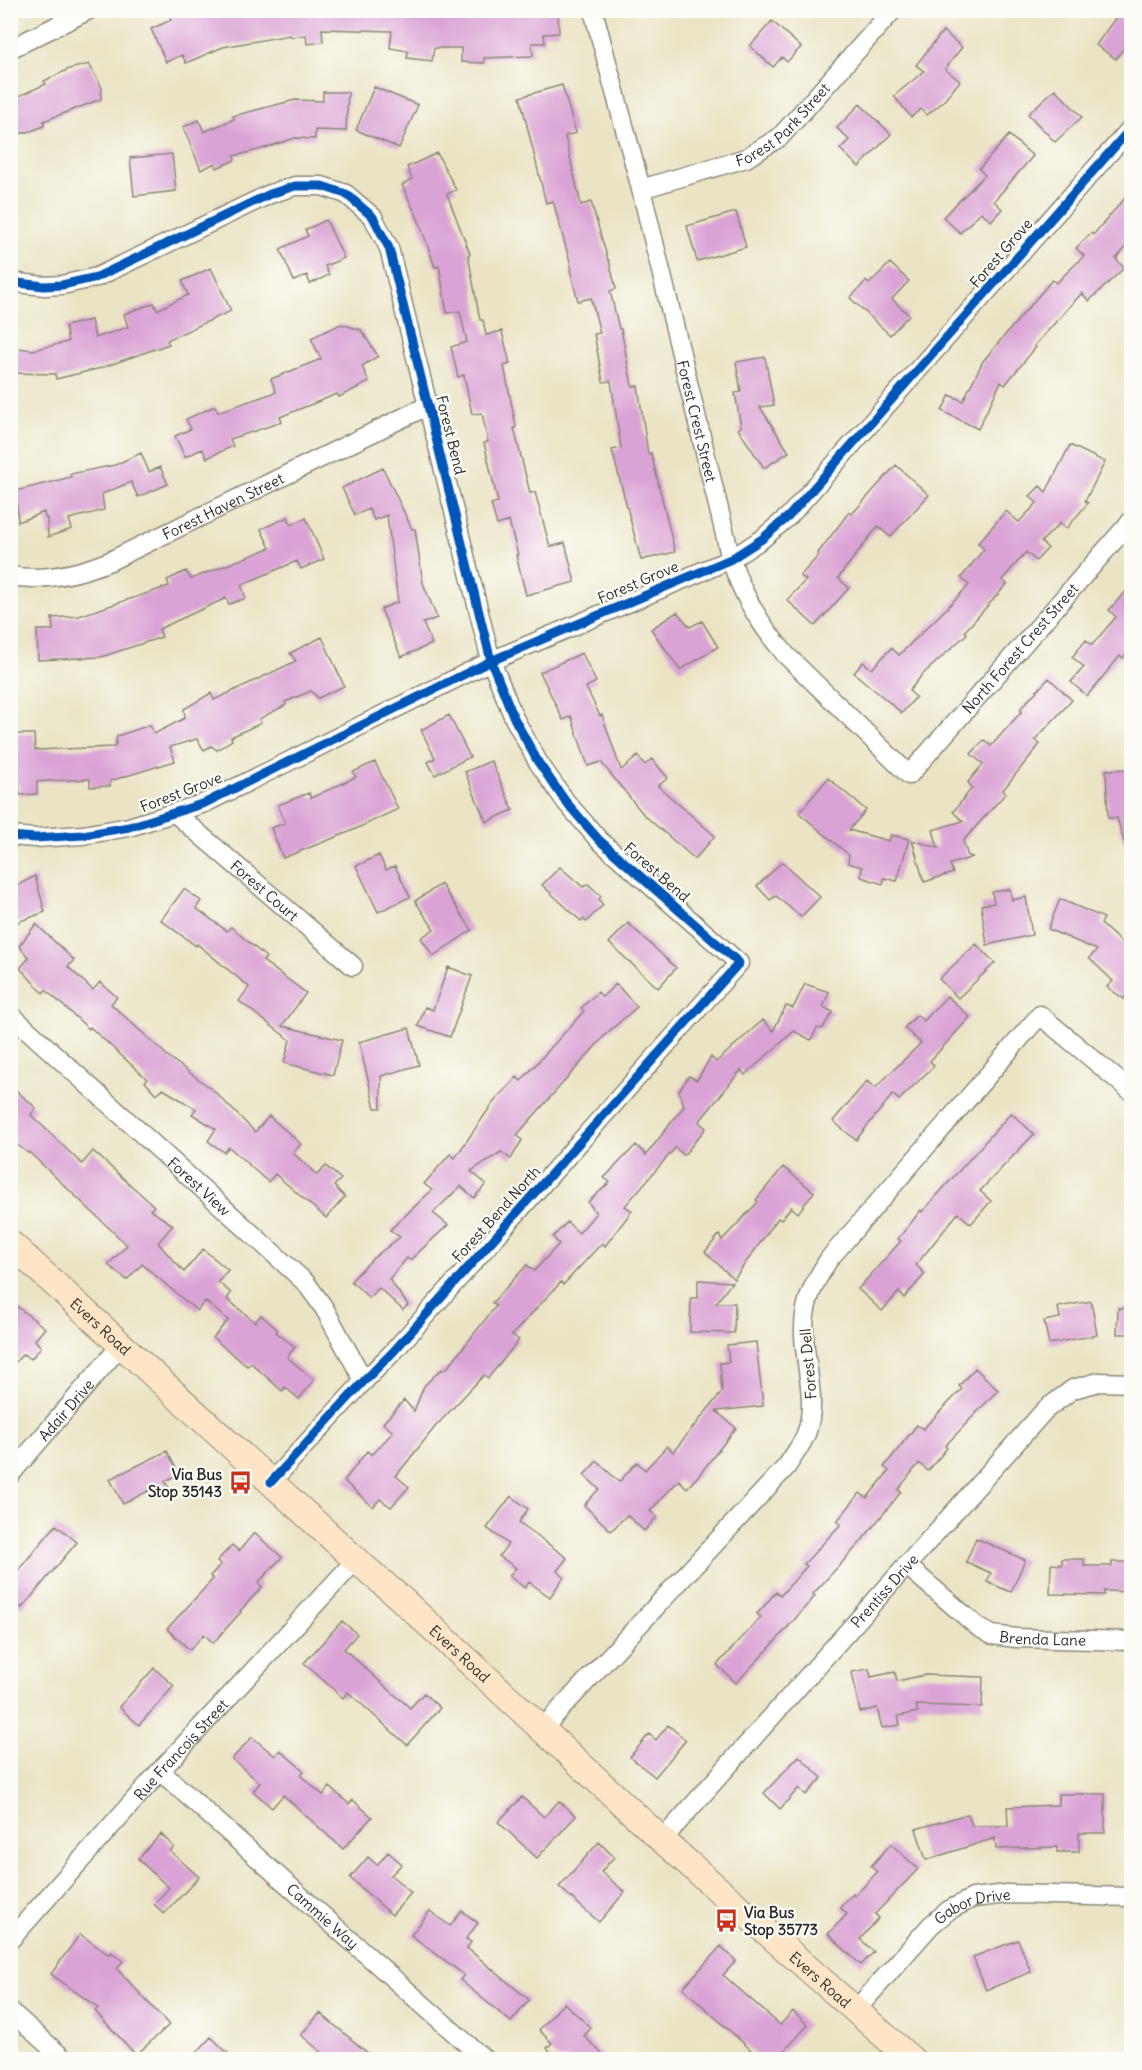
<svg xmlns="http://www.w3.org/2000/svg" width="1142" height="2070" font-family="Delius,sans-serif">
<rect width="100%" height="100%" fill="#fdfcf7"/>
<filter id="ink" filterUnits="userSpaceOnUse"><feTurbulence type="fractalNoise" baseFrequency=".0167" numOctaves="2"/><feDisplacementMap in="SourceGraphic" scale="12" xChannelSelector="R" yChannelSelector="G"/><feConvolveMatrix kernelMatrix="1 2 1 2 8 2 1 2 1" color-interpolation-filters="sRGB"/></filter>
<filter id="wash" filterUnits="userSpaceOnUse"><feTurbulence type="fractalNoise" baseFrequency=".008" numOctaves="4" result="noise"/><feDisplacementMap in="SourceGraphic" scale="24" xChannelSelector="R" yChannelSelector="G"/><feGaussianBlur stdDeviation="1.35" result="paint"/><feColorMatrix in="noise" values="0 0 0 0 0 0 0 0 0 0 0 0 0 0 0 0 0 1.4 0 .05"/><feComposite in="paint" operator="in"/></filter>
<g filter="url(#wash)">
<rect width="100%" height="100%" fill="#eae4c4"/>
<g id="blocks">
<!-- building -->
<path fill="#daa3d5" d="M182,10H439L504,13V10H558L559,33L544,34L545,43H532L533,56L484,58V63L461,62V48H434L432,61L407,58L408,51L390,48L392,31L322,29L323,42L307,44L306,35L291,37L290,35L223,47L186,63L182,55L166,62L151,29L171,20L170,16Z
M1121,10H1131V38L1116,59L1096,45Z
M772,21L801,47L787,62L782,57L773,67L750,46Z
M943,31L962,47L945,69L960,81L943,102L927,115L921,109L911,117L894,96L924,71L916,65Z
M89,64L102,88L101,99L44,121V126L31,131L10,136V100L46,84L44,81L69,69Z
M562,85L576,133L565,136L581,205L591,202L608,260H609L616,289L610,291L619,329H621L632,386H638L648,454L651,453L675,552L641,560L612,450L621,448L611,381L603,382L594,334L600,333L591,298L578,301L570,270L572,269L553,201L546,203L520,97Z
M374,87L418,105L399,148L356,130Z
M1055,89L1082,117L1055,142L1028,114Z
M323,92H348L346,131L315,130V139L295,138L262,149L234,156L235,160L217,168L215,163L201,170L183,127L199,120L204,132L234,119L233,116L295,100L323,101Z
M860,104L891,134L859,167L840,149L849,140L837,128Z
M1009,135L1033,156L994,201L1002,209L991,221L981,212L960,233L943,217L985,175L979,169Z
M437,153L456,190L447,194L470,254L468,255L480,320H483L486,335L502,331L510,364L504,366L516,427L514,428L530,493L535,492L550,547L565,543L575,582L526,595L516,555H518L509,521L497,525L491,504L498,502L484,443L488,442L482,413L472,414L464,375L458,377L451,347L467,342L460,311L447,313L439,266L435,267L419,221L402,185L412,179L407,167Z
M172,154L176,191L134,196L130,158Z
M1131,191V241L1116,259L1124,268L1089,301L1082,293L1034,346L1036,347L1005,385L1001,382L978,429L942,411L950,395L963,401L983,361L1052,280L1056,283L1084,256L1076,248L1091,233L1093,235Z
M736,212L746,247L697,261L687,226Z
M326,220L344,258L325,266L329,275L310,284L307,275L294,281L280,249L308,236L305,230Z
M890,263L909,281L892,299L909,315L890,335L850,298L866,281L869,284Z
M211,268L231,311L167,340L169,344L101,368L56,379L55,374L10,373V347L33,350L68,342L65,326L91,320L95,338L128,327L124,314L154,303L157,310L188,295L182,281Z
M341,324L361,330L378,356L362,366L369,382L339,397L337,394L280,417L282,422L230,439L233,446L207,458L202,449L185,457L175,436L191,429L186,419L215,406L218,412L276,392L271,379L321,359L311,338Z
M765,357L774,405L760,407L789,452L764,468L738,429L741,427L735,393L741,392L736,362Z
M1070,445L1105,462L1085,501L1088,503L1066,529L1060,523L1041,542L1048,548L1036,561L1026,552L1002,580L1007,584L965,631L967,634L922,675L909,691L916,697L902,713L854,673L863,662L872,669L891,648L899,655L947,608L969,585L961,578L984,549L978,543L1006,511L1019,522L1037,503L1030,496L1040,486L1046,492Z
M141,453L149,472L160,467L168,484L138,497L131,482L102,494L104,510L69,519L72,529L48,537L47,518H45L44,512L18,522L16,491L71,477L70,474L115,465Z
M896,465L929,495L890,537L878,526L838,578L849,588L815,626L787,600L806,580L800,576L819,555L818,553L849,512L852,514Z
M383,468L412,529H415L423,583L437,618L423,623L432,644L401,657L381,609L398,602L387,515L374,520L369,509L355,515L342,488Z
M288,517L291,525L306,518L324,559L301,569L297,561L241,585L246,598L229,604L226,598L159,629L162,637L101,657L38,660L37,630H53L52,618L79,616L169,586L167,580L186,571L191,579L270,548L261,529Z
M1131,586V648L1123,658L1120,656L1087,696L1071,682L1084,667L1072,657L1086,640L1092,645L1116,617L1109,610Z
M677,612L690,627L702,621L718,647L680,670L651,629Z
M322,637L344,686L318,698L311,691L285,702L286,705L259,719L261,723L231,737L232,740L217,750L211,746L204,750L197,739L170,747L175,761L110,781V786L90,787V779L49,781L37,782V794L20,795L19,784H10V734H34L35,750L115,747L117,736L150,725L154,734L185,718L184,709L211,693L214,700L296,661L290,653Z
M582,653L596,682L586,687L600,716L602,715L621,770L638,756L645,765L652,759L668,778L658,786L715,836L695,859L644,815L601,762L588,766L571,716L563,720L540,672Z
M1049,678L1072,700L1035,740L1040,744L1003,790L1006,793L963,841L968,856L973,857L950,864L953,873L924,882L912,840L938,848L933,830L963,821L953,812L972,788L968,782L983,764L971,754L984,740L991,746L1022,711L1020,709Z
M449,715L470,757L435,775L428,762L435,758L421,730Z
M491,761L513,810L486,822L465,772Z
M375,762L398,809L349,832L283,858L271,828L285,823L278,805L309,793L311,798L356,777L353,772Z
M1131,769V854L1128,855L1117,818H1108L1106,770Z
M828,778L866,810L849,830L889,841L891,835L909,839L897,881L884,878L883,884L861,877L862,867L848,863L849,855L799,813Z
M379,855L386,870L395,866L410,897L378,912L356,866Z
M782,862L820,897L801,917L776,896L770,900L757,886Z
M560,867L583,887L588,884L601,896L599,900L603,905L586,922L583,919L581,921L542,885Z
M35,876L45,912L10,925V889Z
M441,884L472,930L433,956L421,938L434,929L415,901Z
M184,889L201,901L196,908L227,931L231,927L266,957L263,961L306,993L282,1026L342,1040L333,1075L284,1063L290,1040L239,1001L249,987L197,944L196,946L161,920Z
M1010,889L1012,900L1026,897L1032,935L987,945L981,905L994,903L992,892Z
M1060,899L1104,918L1101,924L1131,951V990L1124,999L1107,987L1113,981L1089,958L1097,950L1048,929Z
M628,923L676,968L658,988L609,943Z
M36,924L74,960L68,967L93,990L100,982L117,997L111,1004L170,1058L213,1090L255,1132L269,1116L301,1144L293,1153L317,1175L326,1166L341,1179L334,1186L345,1197L326,1218L275,1174L268,1182L229,1147L224,1152L208,1141L216,1129L192,1114L196,1109L163,1089L156,1094L145,1082L147,1079L90,1027L89,1029L46,990L43,993L20,968L29,958L19,946Z
M976,944L995,963L958,998L939,979Z
M448,967L472,976L450,1037L418,1026L425,1007L433,1010Z
M616,984L637,1007L607,1033L517,1135L522,1140L511,1159L501,1152L471,1171L486,1184L474,1198L461,1186L433,1213L448,1225L410,1260L407,1258L389,1279L408,1305L403,1310L379,1288L369,1298L351,1281L372,1259L400,1237L390,1230L432,1190L424,1184L450,1154L455,1158L493,1103L517,1077L521,1081L584,1011L581,1008L598,992L602,997Z
M805,984L829,992L823,1007L833,1012L822,1029L817,1028L811,1040L794,1031L745,1075L741,1070L699,1122L706,1128L684,1155L675,1148L625,1206L632,1211L605,1246L602,1243L563,1285L561,1282L512,1335L519,1340L488,1378L484,1375L435,1427L396,1476L409,1487L391,1507L380,1499L373,1507L344,1481L367,1451L372,1455L393,1432L383,1423L404,1400L414,1411L424,1386L439,1371L447,1368L496,1306L492,1303L527,1265L534,1271L559,1244L553,1237L567,1222L579,1233L596,1213L588,1202L610,1182L604,1178L636,1145L646,1155L684,1106L679,1091L689,1076L697,1080L711,1057L716,1062L763,1020L773,1031L786,1006L793,1008Z
M947,996L970,1017L930,1061L934,1066L899,1100L893,1094L856,1140L833,1121L867,1081L875,1088L921,1043L904,1028L917,1015L924,1021Z
M409,1028L419,1065L381,1076V1108H375L359,1042Z
M10,1085L36,1108L31,1115L82,1164L93,1151L154,1206L150,1210L173,1225L158,1243L184,1272L203,1249L228,1270L218,1282L231,1293L227,1299L255,1322L261,1315L278,1330L276,1332L295,1347L287,1357L314,1380L299,1399L285,1387L282,1391L251,1363L247,1366L213,1338L228,1320L205,1301L197,1311L142,1264L127,1280L108,1265L127,1245L29,1152L28,1153L10,1139Z
M1011,1113L1034,1134L980,1191L991,1201L971,1224L958,1213L916,1265L925,1274L904,1298L899,1292L882,1311L858,1289L901,1241L898,1239L921,1210L922,1212Z
M783,1167L814,1192L798,1213L791,1207L781,1220L778,1218L734,1279L705,1252L719,1235L722,1240L758,1202L756,1200Z
M698,1280L732,1282L716,1303H735L734,1333L690,1332L691,1298H698Z
M10,1301L45,1328L35,1340L41,1347L31,1359L23,1354L10,1368Z
M1091,1301L1097,1335L1049,1344L1044,1321L1060,1318L1058,1307Z
M1118,1308L1131,1309V1334H1117Z
M756,1342L763,1406L716,1411L736,1428L699,1475L687,1488L679,1480L650,1511L657,1517L644,1531L627,1515L611,1531L584,1505L599,1489L584,1475L597,1461L619,1482L637,1462L645,1470L667,1446L673,1452L722,1392L720,1363L729,1362L727,1345Z
M975,1368L998,1390L945,1446L947,1448L928,1471L919,1463L898,1490L901,1492L859,1544L813,1594L815,1596L773,1644L736,1683L717,1665L761,1617L757,1614L776,1592L781,1595L807,1566L804,1564L841,1524L837,1521L860,1493L867,1498L889,1471L884,1467L917,1425L923,1429L962,1389L959,1386Z
M167,1451L179,1474L165,1481L170,1490L154,1498L150,1490L123,1504L110,1479Z
M511,1496L528,1509L519,1522L567,1558L557,1571L564,1577L550,1597L529,1582L525,1588L509,1576L516,1568L499,1556L508,1544L487,1528Z
M56,1525L77,1542L22,1608L10,1598V1580Z
M254,1533L282,1557L258,1583L262,1587L240,1611L241,1612L213,1643L204,1634L190,1650L167,1629L213,1579L210,1576L221,1564L217,1561L232,1545L239,1551Z
M976,1538L1025,1560L1011,1592L987,1582L991,1573L966,1562Z
M1062,1559H1084V1566H1112V1562H1131V1592L1104,1591V1595L1050,1594L1051,1564L1062,1565Z
M342,1621L357,1634L344,1649L387,1688L410,1708L424,1693L440,1708L407,1745L348,1692L343,1698L304,1663Z
M154,1668L174,1686L139,1725L119,1707Z
M869,1669L871,1677L895,1672L897,1681L925,1675L983,1677L982,1707L916,1705L918,1712L898,1716L900,1725L882,1728L877,1708L860,1712L852,1672Z
M668,1725L686,1740L655,1777L630,1757L649,1734L656,1740Z
M252,1737L275,1756L280,1750L304,1771L300,1775L323,1795L330,1787L349,1804L353,1800L372,1817L343,1849L283,1795L272,1808L253,1791L260,1783L232,1759Z
M799,1756L822,1778L806,1795L799,1788L780,1809L764,1793Z
M1058,1794H1105V1833H1079V1852H1057V1847L996,1849L995,1838L926,1860L916,1829L968,1814L972,1826H1008L1007,1807L1058,1805Z
M522,1797L544,1817L559,1801L576,1816L537,1858L498,1822Z
M161,1834L174,1847L170,1851L199,1877L164,1914L154,1904L169,1888L138,1859Z
M599,1842L614,1857L601,1872L625,1892L599,1922L559,1887Z
M891,1844L918,1869L875,1914L879,1918L860,1939L874,1952L861,1965L828,1934L847,1914L840,1907L853,1894L855,1896L877,1872L871,1866Z
M388,1852L402,1864L391,1875L411,1893L392,1915L350,1878L368,1857L377,1865Z
M430,1911L450,1926L462,1911L478,1923L466,1939L471,1942L467,1948L529,2000L511,2022L460,1980L464,1975L411,1935Z
M80,1934L109,1955L111,1952L123,1961L117,1969L169,2025L136,2055L95,2011L98,2008L51,1974Z
M1018,1940L1031,1972L986,1990L973,1957Z
M721,1946L736,1961L723,1975L780,2025L793,2011L808,2025L776,2060H762L683,1988Z
M564,2003L591,2028L584,2036L608,2060H559L547,2048L552,2043L539,2030Z
M320,2013L376,2060H315L321,2052L301,2035Z
M211,2037L235,2060H190Z"/>
</g>
</g>
<g filter="url(#ink)">
<use href="#blocks" fill-opacity="0" stroke="#8a8878" stroke-width="1.5"/>
<g fill="none" stroke-linecap="round" stroke-linejoin="round">
<defs>
<g id="minor">
<path id="s1" d="M593,10L641,189L731,559C742,596 761,626 786,655L909,775L1132,520"/>
<path d="M10,49L89,10"/>
<path id="s2" d="M641,189L746,158L780,137L893,10"/>
<path d="M10,282L44,286L62,285L97,277L270,194L295,186H322L346,194L373,217L389,248L491,661L514,718L538,762L566,802L599,840L739,963L393,1352L364,1381L271,1482"/>
<path id="s3" d="M10,576C45,582 78,574 110,561L429,405"/>
<path id="s4" d="M176,814L353,966"/>
<path d="M10,836L36,838L83,835L129,827L205,803L491,661L731,559L762,539L789,516L1132,127"/>
<path id="s5" d="M10,1014L306,1283L324,1308L364,1381"/>
<path id="s6" d="M10,1475L122,1344"/>
<path id="s7" d="M906,1565L978,1627L992,1635L1016,1638L1132,1641"/>
<path d="M541,1730L787,1466C793,1456 802,1445 806,1434C821,1394 797,1350 806,1309C810,1290 819,1275 829,1259L1040,1015L1132,1092"/>
<path id="s8" d="M160,1771L485,2060"/>
<path id="s9" d="M662,1840L1045,1410L1073,1389L1099,1382L1132,1383"/>
<path id="s10" d="M10,1940L160,1771L356,1560"/>
<path d="M10,2011L65,2060"/>
<path id="s11" d="M855,2011L931,1925L949,1910L973,1898L1007,1894L1132,1897"/>
</g>
<g id="secondary">
<path id="s12" d="M10,1243L356,1560L399,1597L662,1840L912,2060"/>
</g>
</defs>
<!-- minor casing -->
<use href="#minor" stroke="#8a8878" stroke-width="21"/>
<!-- secondary casing -->
<use href="#secondary" stroke="#8a8878" stroke-width="28"/>
<!-- minor -->
<use href="#minor" stroke="#fff" stroke-width="18"/>
<!-- secondary -->
<use href="#secondary" stroke="#fde5c5" stroke-width="26"/>
<defs>
<path id="cycleway" d="M10,282L44,286L62,285L97,277L270,194L295,186H322L346,194L373,217L389,248L491,661L514,718L538,762L566,802L599,840L739,963L393,1352L364,1381L271,1482
M10,836L36,838L83,835L129,827L205,803L491,661L731,559L762,539L789,516L1132,127"/>
</defs>
<!-- cycleway casing -->
<use href="#cycleway" stroke="#fdfcf7" stroke-width="13"/>
<!-- cycleway -->
<use href="#cycleway" stroke="#0057b8" stroke-width="9"/>
</g>
</g>
<!-- icons -->
<defs>
<symbol id="bus-bare" viewBox="-9 -9 18 18"><path d="M-5-6H5V4H4V6H2V4H-2V6H-4V4H-5ZM-3.5-4V0h7V-4ZM-3.5 1.2v1.5H-2V1.2ZM2 1.2v1.5H3.5V1.2Z" fill="#c8321e" stroke="#fdfcf7" stroke-width="2.5" paint-order="stroke"/></symbol>
</defs>
<g fill-rule="evenodd">
<use href="#bus-bare" x="224" y="1466" width="33" height="33"/>
<use href="#bus-bare" x="710" y="1904" width="33" height="33"/>
</g>
<g text-anchor="middle" dominant-baseline="central" stroke-width="4.5" stroke-linejoin="round" paint-order="stroke">
<!-- street labels -->
<g font-size="15" fill="#2b2b2b" stroke="#fdfcf7">
<text stroke="none"><textPath href="#s2" startOffset="159">Forest Park Street</textPath></text>
<text transform="translate(1001 253) rotate(-49)">Forest Grove</text>
<text stroke="none"><textPath href="#s1" startOffset="424">Forest Crest Street</textPath></text>
<text transform="translate(451 435) rotate(76)">Forest Bend</text>
<text stroke="none"><textPath href="#s3" startOffset="228">Forest Haven Street</textPath></text>
<text transform="translate(638 582) rotate(-23)">Forest Grove</text>
<text stroke="none"><textPath href="#s1" startOffset="1018">North Forest Crest Street</textPath></text>
<text transform="translate(181 792) rotate(-21)">Forest Grove</text>
<text transform="translate(657 872) rotate(41)">Forest Bend</text>
<text stroke="none"><textPath href="#s4" startOffset="117">Forest Court</textPath></text>
<text stroke="none"><textPath href="#s5" startOffset="256">Forest View</textPath></text>
<text transform="translate(496 1214) rotate(-48)">Forest Bend North</text>
<text stroke="none"><textPath href="#s12" startOffset="123">Evers Road</textPath></text>
<text transform="translate(808 1364) rotate(-95)">Forest Dell</text>
<text stroke="none"><textPath href="#s6" startOffset="86">Adair Drive</textPath></text>
<text stroke="none"><textPath href="#s9" startOffset="334">Prentiss Drive</textPath></text>
<text stroke="none"><textPath href="#s7" startOffset="162">Brenda Lane</textPath></text>
<text stroke="none"><textPath href="#s12" startOffset="609">Evers Road</textPath></text>
<text stroke="none"><textPath href="#s10" startOffset="256">Rue Francois Street</textPath></text>
<text stroke="none"><textPath href="#s11" startOffset="162">Gabor Drive</textPath></text>
<text stroke="none"><textPath href="#s8" startOffset="218">Cammie Way</textPath></text>
<text stroke="none"><textPath href="#s12" startOffset="1095">Evers Road</textPath></text>
</g>
<!-- poi labels -->
<g font-size="15" font-weight="bold" fill="#2b2b2b" stroke="#fdfcf7" text-anchor="end">
<text x="222" y="1474">Via Bus<tspan x="222" dy="17">Stop 35143</tspan></text>
<text x="744" y="1912" text-anchor="start">Via Bus<tspan x="744" dy="17">Stop 35773</tspan></text>
</g>
</g>
<!-- margin -->
<rect width="1142" height="2070" fill="none" stroke="#fdfcf7" stroke-width="36"/>
</svg>
